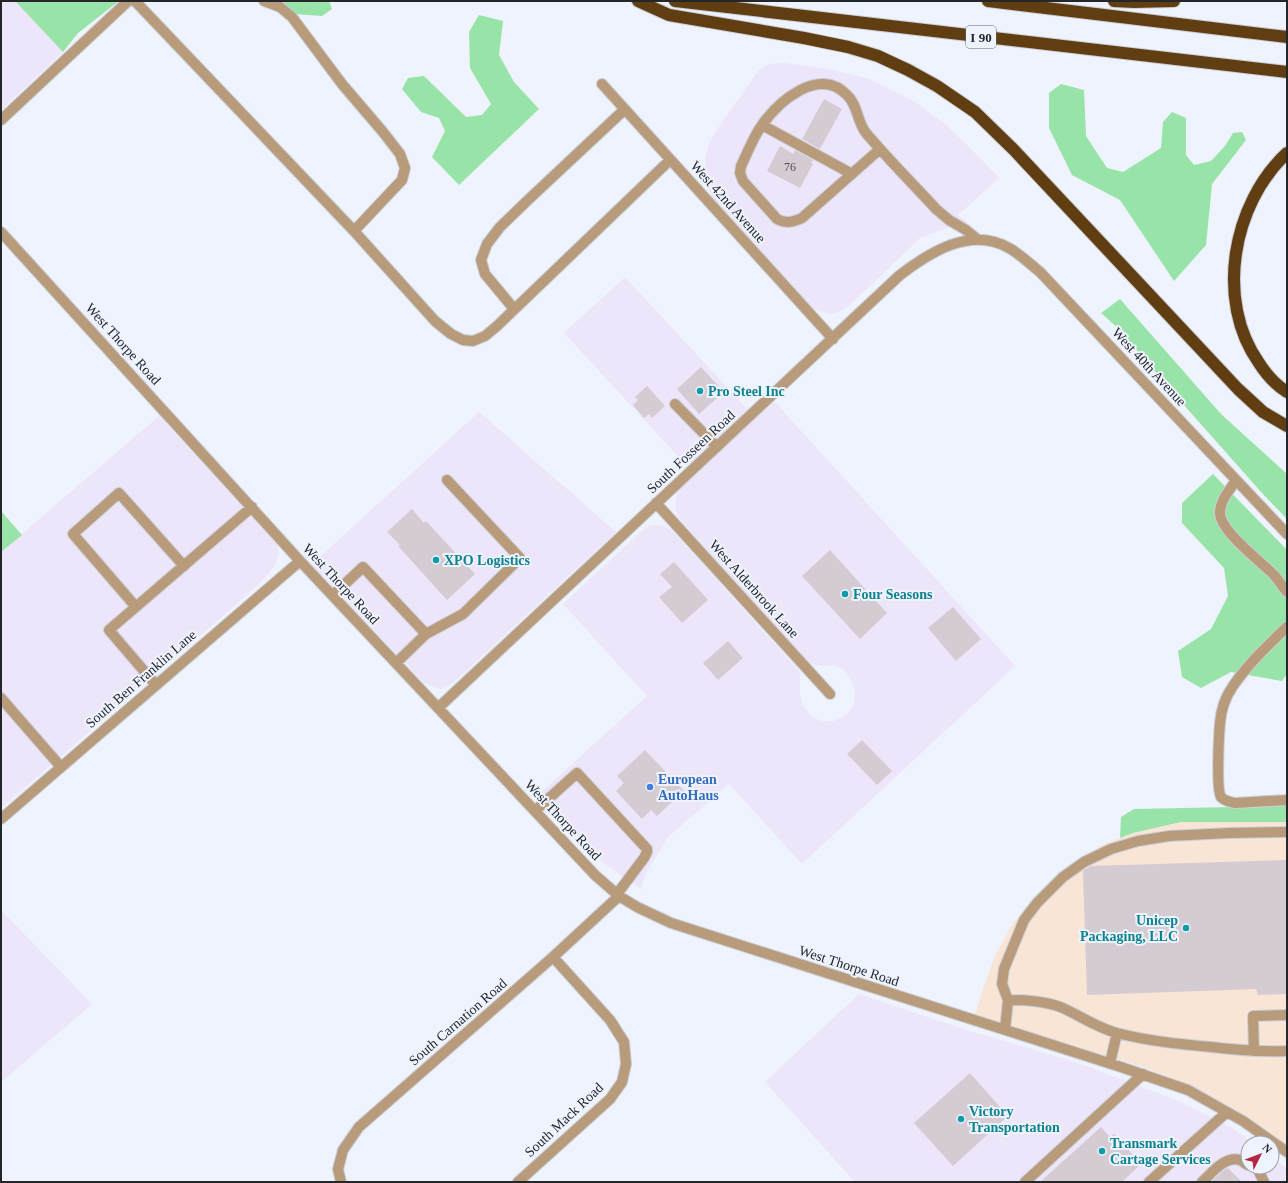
<svg xmlns="http://www.w3.org/2000/svg" width="1288" height="1183" font-family="Georgia,serif">
<rect width="100%" height="100%" fill="#eef3fe"/>
<!-- commercial -->
<path fill="#ede5fa" d="M1,1H15L63,52L1,110Z
M784,63L829,69L869,79L915,102L946,125L971,149L999,178L958,215L969,224L946,228L920,238L849,306L840,311L831,314L819,311L809,307L712,197L708,187L705,159L709,143L716,131L759,70L769,64Z
M625,277L748,410L687,466L564,333Z
M774,401L1015,666L802,864L729,784L667,838L645,875L641,889L602,862L538,795L647,696L563,604L644,529L651,525H659L668,528L675,534L800,672V696L804,707L812,717L822,721H834L847,714L854,704L855,690L851,681L845,671L834,665L818,666L811,664L801,655L679,518L675,510L677,490Z
M479,412L616,532L454,682L442,689L436,688L423,682L312,564Z
M159,416L277,545L279,553L275,564L265,578L247,595L1,808V552Z
M1,910L92,1004L1,1082Z
M859,994L966,1030L1002,1040L1084,1065L1181,1102L1231,1127L1253,1143H1248V1167H1272V1157L1287,1169V1182H855L765,1082Z"/>
<!-- industrial -->
<path fill="#f9e5d6" d="M1181,822H1287V1146L1233,1108L1202,1091L1172,1078L1140,1066L975,1015L983,989L995,956L1010,928L1033,898L1060,872L1100,846L1133,833Z"/>
<!-- green -->
<path fill="#98e3a7" d="M15,1H119L78,33L63,52Z
M278,1H329L332,9L322,16L295,14L283,2Z
M479,15L503,21L499,55L514,82L539,109L459,185L432,157L445,131L439,118L421,112L402,89L408,78L424,76L466,117L482,115L491,104L470,68L469,32Z
M1061,84L1084,90L1086,136L1107,168L1123,172L1161,148L1163,122L1172,112L1186,118V155L1194,165L1211,161L1225,146L1233,133L1242,132L1246,140L1212,184L1206,245L1174,281L1120,200L1072,175L1049,128V93Z
M1120,299L1221,414L1287,474V519L1262,493L1167,386L1119,329L1101,313Z
M1213,474L1287,550V674L1282,681L1231,672L1201,688L1182,677L1178,651L1211,629L1228,596L1224,568L1182,523V503Z
M1,511L22,535L1,552Z
M1287,806V822H1181L1133,833L1120,838L1121,817L1134,809Z"/>
<!-- building -->
<path fill="#d5cbd3" d="M824,99L842,109L820,149L802,139Z
M780,146L793,154L795,150L813,160L811,163L813,164L800,188L767,171Z
M701,367L724,392L699,414L677,389Z
M647,386L665,406L652,418L649,414L644,418L633,405L638,400L635,397Z
M412,509L424,523L426,521L475,574L447,600L398,546L400,545L387,532Z
M830,550L887,613L860,639L802,576Z
M674,562L708,600L682,623L659,597L672,587L660,574Z
M953,607L981,639L956,661L928,628Z
M728,641L743,658L718,680L703,663Z
M862,740L892,771L877,785L847,754Z
M645,750L684,791L657,816L651,810L642,819L616,791L624,783L617,776Z
M1287,860V994L1258,995L1256,989L1087,995L1083,871L1087,868L1091,866Z
M970,1073L1008,1116L953,1166L914,1123Z
M1101,1127L1110,1137L1114,1134L1141,1164L1122,1182H1040Z
M1228,1168L1242,1182H1211L1224,1170Z"/>
<g fill="none" stroke-linecap="round" stroke-linejoin="round">
<defs>
<path id="minor" d="M135,1L354,231L435,321L451,334L463,340L473,341L485,336L497,326L670,160
M264,1L280,7L292,17L342,84L383,132L400,154L405,168L402,180L354,231
M602,84L833,339
M1,120L128,1
M762,125L852,174
M880,149L802,218C793,222 786,224 777,219L743,181L740,173L741,166C748,152 753,137 762,125C779,101 819,66 847,95C858,105 857,122 866,133C888,159 913,184 936,209L949,220L966,230L977,239
M1,232L300,561L595,875L619,896L637,907L671,923L1118,1066L1188,1090L1243,1121L1287,1152
M514,309L485,274L481,260L487,244L500,227L528,200L624,110
M675,404L717,447
M1236,480C1230,490 1220,500 1220,513C1220,531 1261,562 1274,575C1279,581 1283,587 1287,592
M656,503L830,694
M333,595L363,567L426,634L396,663
M136,607L73,534L119,493L184,566
M1287,627C1268,645 1248,664 1233,686C1226,696 1221,710 1220,723C1219,734 1216,789 1221,797C1224,801 1230,802 1235,803L1287,800
M426,634L463,614L520,558L447,480
M156,685L109,630L252,507
M1,698L61,767
M438,708L900,275C930,252 971,226 1009,248C1020,254 1030,264 1040,272L1287,534
M535,811L577,773L647,849V852L644,858L617,894
M1,819L300,561
M1008,1000C1027,1000 1047,1001 1065,1009C1082,1017 1098,1028 1117,1033C1148,1041 1179,1044 1211,1047C1236,1050 1261,1052 1287,1051
M1005,1030L1008,1000L1002,984L1004,969L1024,920L1037,903L1063,877L1084,862L1111,849L1138,841L1169,836L1229,833L1287,832
M1254,1051L1253,1016L1287,1015
M1110,1063L1117,1033
M1261,1167L1259,1172L1264,1182
M341,1182L338,1169L343,1150L359,1127L553,957L619,896
M518,1182L610,1099L622,1082L626,1064L624,1042L610,1020L553,957
M1025,1182L1143,1074
M1149,1182L1227,1112
M1202,1182C1211,1174 1225,1155 1240,1160C1243,1161 1245,1164 1248,1165"/>
<path id="highway" d="M638,1L669,15L804,38L848,47L878,56L908,70L937,86L975,112L1014,150L1238,389L1263,412L1287,426
M675,1L1287,72
M988,1L1287,37
M1114,1L1134,2L1174,1
M1287,153C1232,204 1215,301 1259,363C1266,374 1276,385 1287,392"/>
</defs>
<!-- minor casing -->
<use href="#minor" stroke="#caced8" stroke-width="12"/>
<!-- highway casing -->
<use href="#highway" stroke="#caced8" stroke-width="14"/>
<!-- minor -->
<use href="#minor" stroke="#b89b7b" stroke-width="10"/>
<!-- highway -->
<use href="#highway" stroke="#603e11" stroke-width="12"/>
</g>
<!-- markers -->
<g fill="#0f9aa8" stroke="#eef3fe" stroke-width="1.5">
<circle cx="700" cy="391" r="4"/>
<circle cx="436" cy="560" r="4"/>
<circle cx="845" cy="594" r="4"/>
<circle cx="1186" cy="928" r="4"/>
<circle cx="961" cy="1119" r="4"/>
<circle cx="1102" cy="1151" r="4"/>
</g>
<circle fill="#3f7fe0" stroke="#eef3fe" stroke-width="1.5" cx="650" cy="787" r="4"/>
<g text-anchor="middle" dominant-baseline="central" stroke-width="4" stroke-linejoin="round" paint-order="stroke">
<!-- number labels -->
<g font-size="12" fill="#504f54">
<text x="790" y="167">76</text>
</g>
<!-- shield labels -->
<rect fill="#eef3fe" stroke="#61646a" stroke-width="1" x="966" y="26" width="30" height="22" rx="3"/>
<g font-size="13" font-weight="bold" fill="#24262a">
<text x="981" y="37">I 90</text>
</g>
<!-- street labels -->
<g font-size="14" fill="#24262a" stroke="#eef3fe">
<text transform="translate(728 202) rotate(48)">West 42nd Avenue</text>
<text transform="translate(123 344) rotate(48)">West Thorpe Road</text>
<text transform="translate(1149 367) rotate(47)">West 40th Avenue</text>
<text transform="translate(691 452) rotate(-43)">South Fosseen Road</text>
<text transform="translate(341 584) rotate(47)">West Thorpe Road</text>
<text transform="translate(754 589) rotate(48)">West Alderbrook Lane</text>
<text transform="translate(141 679) rotate(-41)">South Ben Franklin Lane</text>
<text transform="translate(563 820) rotate(47)">West Thorpe Road</text>
<text transform="translate(849 966) rotate(18)">West Thorpe Road</text>
<text transform="translate(458 1022) rotate(-41)">South Carnation Road</text>
<text transform="translate(564 1120) rotate(-43)">South Mack Road</text>
</g>
<!-- culture labels -->
<g font-size="14" font-weight="bold" fill="#0d838f" stroke="#eef3fe" text-anchor="start">
<text x="708" y="391">Pro Steel Inc</text>
<text x="444" y="560">XPO Logistics</text>
<text x="853" y="594">Four Seasons</text>
<text x="1178" y="920" text-anchor="end">Unicep<tspan x="1178" dy="16">Packaging, LLC</tspan></text>
<text x="969" y="1111">Victory<tspan x="969" dy="16">Transportation</tspan></text>
<text x="1110" y="1143">Transmark<tspan x="1110" dy="16">Cartage Services</tspan></text>
</g>
<!-- shop labels -->
<g font-size="14" font-weight="bold" fill="#366cbe" stroke="#eef3fe" text-anchor="start">
<text x="658" y="779">European<tspan x="658" dy="16">AutoHaus</tspan></text>
</g>
</g>
<!-- border -->
<rect width="1288" height="1183" fill="none" stroke="#24262a" stroke-width="4"/>
<!-- north arrow -->
<g transform="translate(1260 1155) rotate(48)"><circle r="19" fill="#eef3fe" stroke="#9da1a9"/>
<path d="M0-3L7 15L0 10L-7 15Z" fill="#b62540"/>
<text y="-6" font-size="11" font-weight="bold" text-anchor="middle" fill="#24262a">N</text>
</g>
</svg>
